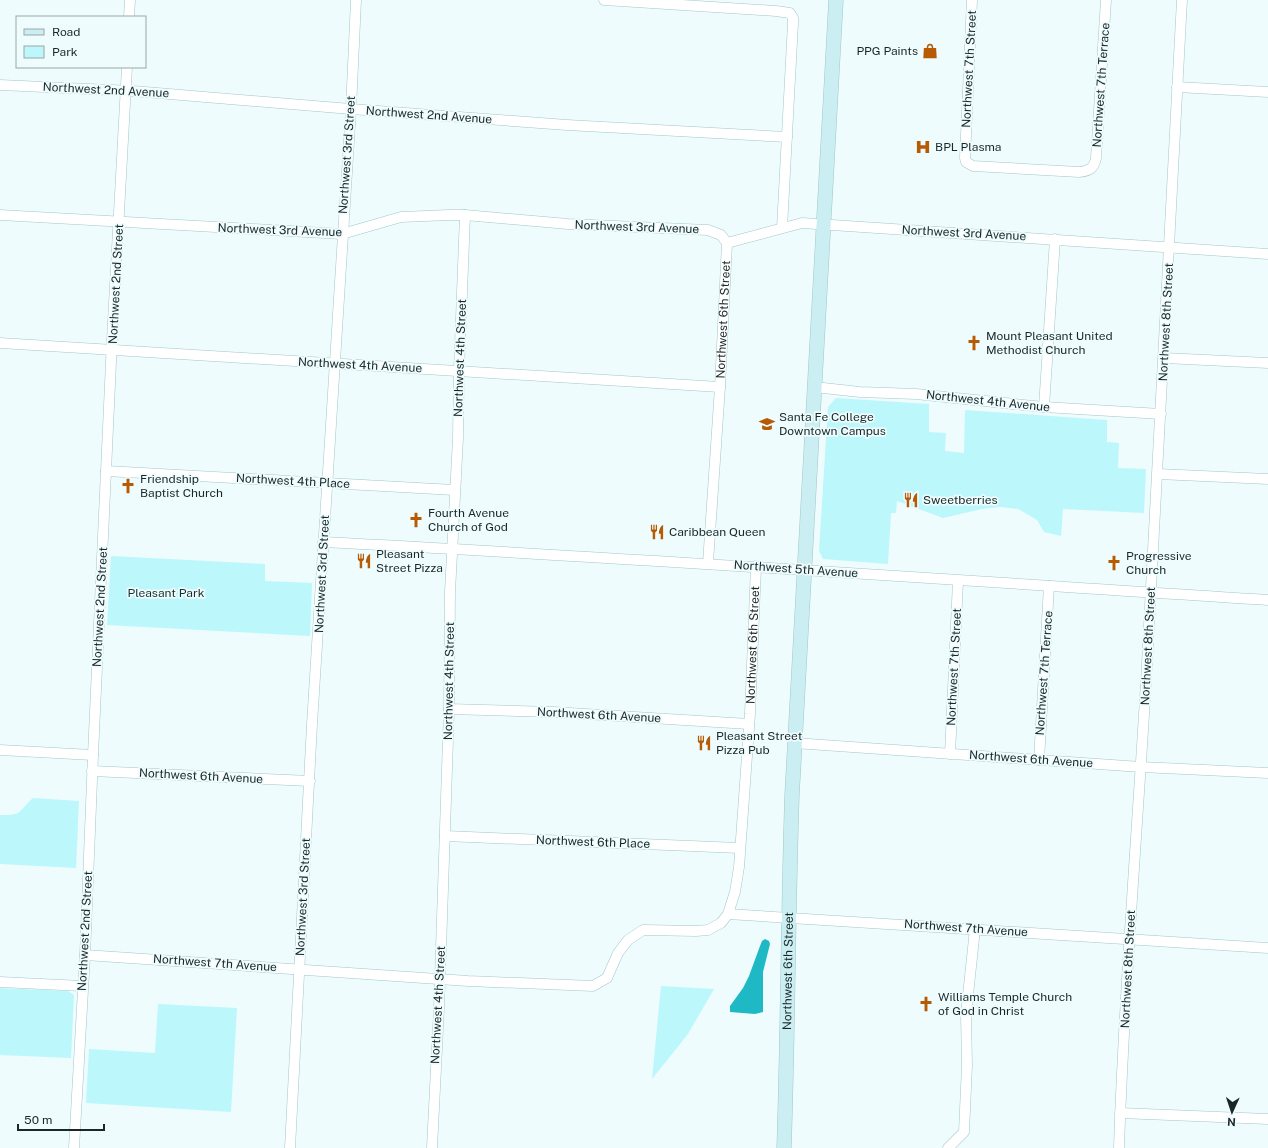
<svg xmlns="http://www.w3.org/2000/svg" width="1268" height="1148" font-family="'Public Sans',sans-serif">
<rect width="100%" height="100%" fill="#eefcfd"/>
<!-- green -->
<path fill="#bcf7fc" d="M836,398L929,404V432L946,433L945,451L964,453L965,410L1107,420V442L1119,443L1118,468L1146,469L1144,513L1063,509L1061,536L1044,532L1037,520L1018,509L1000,507L982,509L943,518L897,501L896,513H891L888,564L823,559L819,551L828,407Z
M111,556L265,564V581L312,583L310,636L107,625Z
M33,798L79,801L76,868L0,864V815C23,816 19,810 33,798Z
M661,986L714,989L688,1034L652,1079Z
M0,988L68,991L74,995L71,1058L0,1055Z
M158,1004L237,1008L231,1112L86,1103L89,1049L155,1053Z"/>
<!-- water -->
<path fill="#1eb9c4" d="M765,939L769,941L770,944L763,972V1012L755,1014L730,1012V1006L743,988L749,976L760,946L762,941Z"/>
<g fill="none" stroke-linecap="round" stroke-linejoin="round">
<defs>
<g id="street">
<path d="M604,0L776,11L790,13L793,18V23L782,228"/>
<path d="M972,0L965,158L966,162L973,166L1079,172C1090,171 1094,168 1096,158L1106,0"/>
<path d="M129,17L130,0"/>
<path d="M0,85L133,91L351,109L567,125L787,137"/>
<path d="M1177,87L1268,92"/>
<path d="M0,215L342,234L401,217L449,215H465L568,224L708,230L721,235L727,243"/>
<path d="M727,243L802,223L1268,254"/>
<path d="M0,343L720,387"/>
<path d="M1164,358L1268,363"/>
<path d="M814,387L860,392L916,394L1044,407L1161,414"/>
<path d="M1044,407L1055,239"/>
<path d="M106,471L455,490"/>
<path d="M1158,474L1268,479"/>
<path d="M323,542C638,558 953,580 1268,600"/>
<path id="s1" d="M708,563L720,387L727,243"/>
<path d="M449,709L553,712L749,724"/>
<path d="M794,743L1141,767L1268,773"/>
<path d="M0,750L93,755"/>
<path d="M950,754L958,581"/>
<path d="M1039,760L1049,586"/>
<path d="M92,771L310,781"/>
<path d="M445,836L740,848"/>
<path d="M728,914L1268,948"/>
<path id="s2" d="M85,955L468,981L593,986L607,978L618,953L628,940L643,930L696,931L708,930L721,923L728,914L735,892L739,867L750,714L756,566"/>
<path d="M0,982L83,986"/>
<path d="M1120,1113L1268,1119"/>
<path d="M74,1148L85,955L93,755L112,340L127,67"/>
<path d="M290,1148L312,724L351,109L356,0"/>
<path d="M432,1148L439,1008L449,709L450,592L458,438L459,371L465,215"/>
<path d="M948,1148L964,1132L967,1065L966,1014L975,929"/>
<path d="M1119,1148C1124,986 1138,825 1147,664C1160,442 1170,221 1182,0"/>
</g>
<g id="secondary">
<path id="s3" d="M784,1148C788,1030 788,913 792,795L836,0"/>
</g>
</defs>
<!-- street casing -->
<use href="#street" stroke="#a3c6c9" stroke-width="11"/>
<!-- secondary casing -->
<use href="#secondary" stroke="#a3c6c9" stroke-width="15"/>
<!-- street -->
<use href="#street" stroke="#fff" stroke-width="10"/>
<!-- secondary -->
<use href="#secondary" stroke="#caeef1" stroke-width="14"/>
</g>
<!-- icons -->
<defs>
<symbol id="shop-bare" viewBox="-9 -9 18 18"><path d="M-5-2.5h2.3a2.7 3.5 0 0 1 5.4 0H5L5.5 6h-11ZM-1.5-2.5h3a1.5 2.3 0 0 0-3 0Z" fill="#b65a03" stroke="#eefcfd" stroke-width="2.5" paint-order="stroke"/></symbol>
<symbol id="hospital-bare" viewBox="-9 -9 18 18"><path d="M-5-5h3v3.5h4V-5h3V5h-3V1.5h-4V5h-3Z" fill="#b65a03" stroke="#eefcfd" stroke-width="2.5" paint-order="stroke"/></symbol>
<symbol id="church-bare" viewBox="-9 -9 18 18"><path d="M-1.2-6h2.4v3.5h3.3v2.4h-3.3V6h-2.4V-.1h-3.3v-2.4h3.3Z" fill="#b65a03" stroke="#eefcfd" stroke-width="2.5" paint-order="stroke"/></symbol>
<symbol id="university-bare" viewBox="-9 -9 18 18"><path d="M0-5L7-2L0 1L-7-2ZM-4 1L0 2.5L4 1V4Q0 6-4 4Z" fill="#b65a03" stroke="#eefcfd" stroke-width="2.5" paint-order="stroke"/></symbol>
<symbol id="restaurant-bare" viewBox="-9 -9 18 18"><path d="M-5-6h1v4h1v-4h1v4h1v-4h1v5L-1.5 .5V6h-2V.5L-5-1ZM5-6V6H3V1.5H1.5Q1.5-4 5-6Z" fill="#b65a03" stroke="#eefcfd" stroke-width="2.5" paint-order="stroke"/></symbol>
</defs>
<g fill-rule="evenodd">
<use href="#shop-bare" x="919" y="40" width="22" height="22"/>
<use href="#hospital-bare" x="912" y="136" width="22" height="22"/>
<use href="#church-bare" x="963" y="332" width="22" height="22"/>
<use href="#university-bare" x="756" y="413" width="22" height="22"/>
<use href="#church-bare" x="117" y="475" width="22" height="22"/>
<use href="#restaurant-bare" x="900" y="489" width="22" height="22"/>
<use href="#church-bare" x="405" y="509" width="22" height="22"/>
<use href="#restaurant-bare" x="646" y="521" width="22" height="22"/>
<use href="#restaurant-bare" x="353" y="550" width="22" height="22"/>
<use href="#church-bare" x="1103" y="552" width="22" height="22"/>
<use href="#restaurant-bare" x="693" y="732" width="22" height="22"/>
<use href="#church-bare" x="915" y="993" width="22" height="22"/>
</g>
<g text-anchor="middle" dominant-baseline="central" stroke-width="3.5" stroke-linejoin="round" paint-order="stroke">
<!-- poi labels -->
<g font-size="12" fill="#192728" stroke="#eefcfd" text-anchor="start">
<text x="918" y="51" text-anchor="end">PPG Paints</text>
<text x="935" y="147">BPL Plasma</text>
<text x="986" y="336">Mount Pleasant United<tspan x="986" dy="14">Methodist Church</tspan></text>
<text x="779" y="417">Santa Fe College<tspan x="779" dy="14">Downtown Campus</tspan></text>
<text x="140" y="479">Friendship<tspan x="140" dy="14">Baptist Church</tspan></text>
<text x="923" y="500">Sweetberries</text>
<text x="428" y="513">Fourth Avenue<tspan x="428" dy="14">Church of God</tspan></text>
<text x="669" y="532">Caribbean Queen</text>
<text x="376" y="554">Pleasant<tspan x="376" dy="14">Street Pizza</tspan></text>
<text x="1126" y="556">Progressive<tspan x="1126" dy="14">Church</tspan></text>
<text x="716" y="736">Pleasant Street<tspan x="716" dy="14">Pizza Pub</tspan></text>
<text x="938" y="997">Williams Temple Church<tspan x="938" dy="14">of God in Christ</tspan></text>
</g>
<!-- street labels -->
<g font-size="12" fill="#192728" stroke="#eefcfd">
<text transform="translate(969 69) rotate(-87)">Northwest 7th Street</text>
<text transform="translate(1101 85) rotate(-86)">Northwest 7th Terrace</text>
<text transform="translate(106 90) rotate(3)">Northwest 2nd Avenue</text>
<text transform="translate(429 115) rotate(4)">Northwest 2nd Avenue</text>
<text transform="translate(347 155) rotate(-86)">Northwest 3rd Street</text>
<text transform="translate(637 227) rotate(2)">Northwest 3rd Avenue</text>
<text transform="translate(280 230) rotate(2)">Northwest 3rd Avenue</text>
<text transform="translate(964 233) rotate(3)">Northwest 3rd Avenue</text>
<text transform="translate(116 284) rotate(-87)">Northwest 2nd Street</text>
<text stroke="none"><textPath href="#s1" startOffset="244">Northwest 6th Street</textPath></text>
<text transform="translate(1166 322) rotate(-87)">Northwest 8th Street</text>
<text transform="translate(460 358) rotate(-88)">Northwest 4th Street</text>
<text transform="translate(360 365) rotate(3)">Northwest 4th Avenue</text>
<text transform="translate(988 401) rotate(6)">Northwest 4th Avenue</text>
<text transform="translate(293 481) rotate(3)">Northwest 4th Place</text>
<text transform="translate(796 569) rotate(4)">Northwest 5th Avenue</text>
<text transform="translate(322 574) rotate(-87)">Northwest 3rd Street</text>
<text transform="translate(100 607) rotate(-87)">Northwest 2nd Street</text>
<text stroke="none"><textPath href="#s2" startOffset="949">Northwest 6th Street</textPath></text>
<text transform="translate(1148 646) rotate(-87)">Northwest 8th Street</text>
<text transform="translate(954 667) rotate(-87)">Northwest 7th Street</text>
<text transform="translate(1044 673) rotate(-86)">Northwest 7th Terrace</text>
<text transform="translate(449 681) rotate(-89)">Northwest 4th Street</text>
<text transform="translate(599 715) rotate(3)">Northwest 6th Avenue</text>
<text transform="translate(1031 759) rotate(4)">Northwest 6th Avenue</text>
<text transform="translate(201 776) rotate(3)">Northwest 6th Avenue</text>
<text transform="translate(593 842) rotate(2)">Northwest 6th Place</text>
<text transform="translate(303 897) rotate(-87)">Northwest 3rd Street</text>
<text transform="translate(966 928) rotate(4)">Northwest 7th Avenue</text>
<text transform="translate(85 931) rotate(-87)">Northwest 2nd Street</text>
<text transform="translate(215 963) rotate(4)">Northwest 7th Avenue</text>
<text transform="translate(1128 969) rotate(-87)">Northwest 8th Street</text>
<text stroke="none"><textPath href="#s3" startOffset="177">Northwest 6th Street</textPath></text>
<text transform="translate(438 1005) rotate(-87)">Northwest 4th Street</text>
</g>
<!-- park labels -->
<g font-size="12" fill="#182f31" stroke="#eefcfd">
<text x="166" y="593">Pleasant Park</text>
</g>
</g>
<!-- legend -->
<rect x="16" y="16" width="130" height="52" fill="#eefcfd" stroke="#99a7a8"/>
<rect x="24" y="29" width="20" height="6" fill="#caeef1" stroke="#99a7a8"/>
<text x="52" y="36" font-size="12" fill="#192728">Road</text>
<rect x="24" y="46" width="20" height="12" fill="#bcf7fc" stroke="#99a7a8"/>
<text x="52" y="56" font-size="12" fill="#192728">Park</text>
<!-- north arrow -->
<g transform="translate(1232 1112) rotate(183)" stroke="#eefcfd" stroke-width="3" paint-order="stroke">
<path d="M0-3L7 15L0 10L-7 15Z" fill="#192728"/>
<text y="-6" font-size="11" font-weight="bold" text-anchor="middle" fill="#192728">N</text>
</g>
<!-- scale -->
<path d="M18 1124v6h86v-6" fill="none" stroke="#192728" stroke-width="2"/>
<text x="24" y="1124" font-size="12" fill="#192728" stroke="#eefcfd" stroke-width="3" paint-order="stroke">50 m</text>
</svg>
